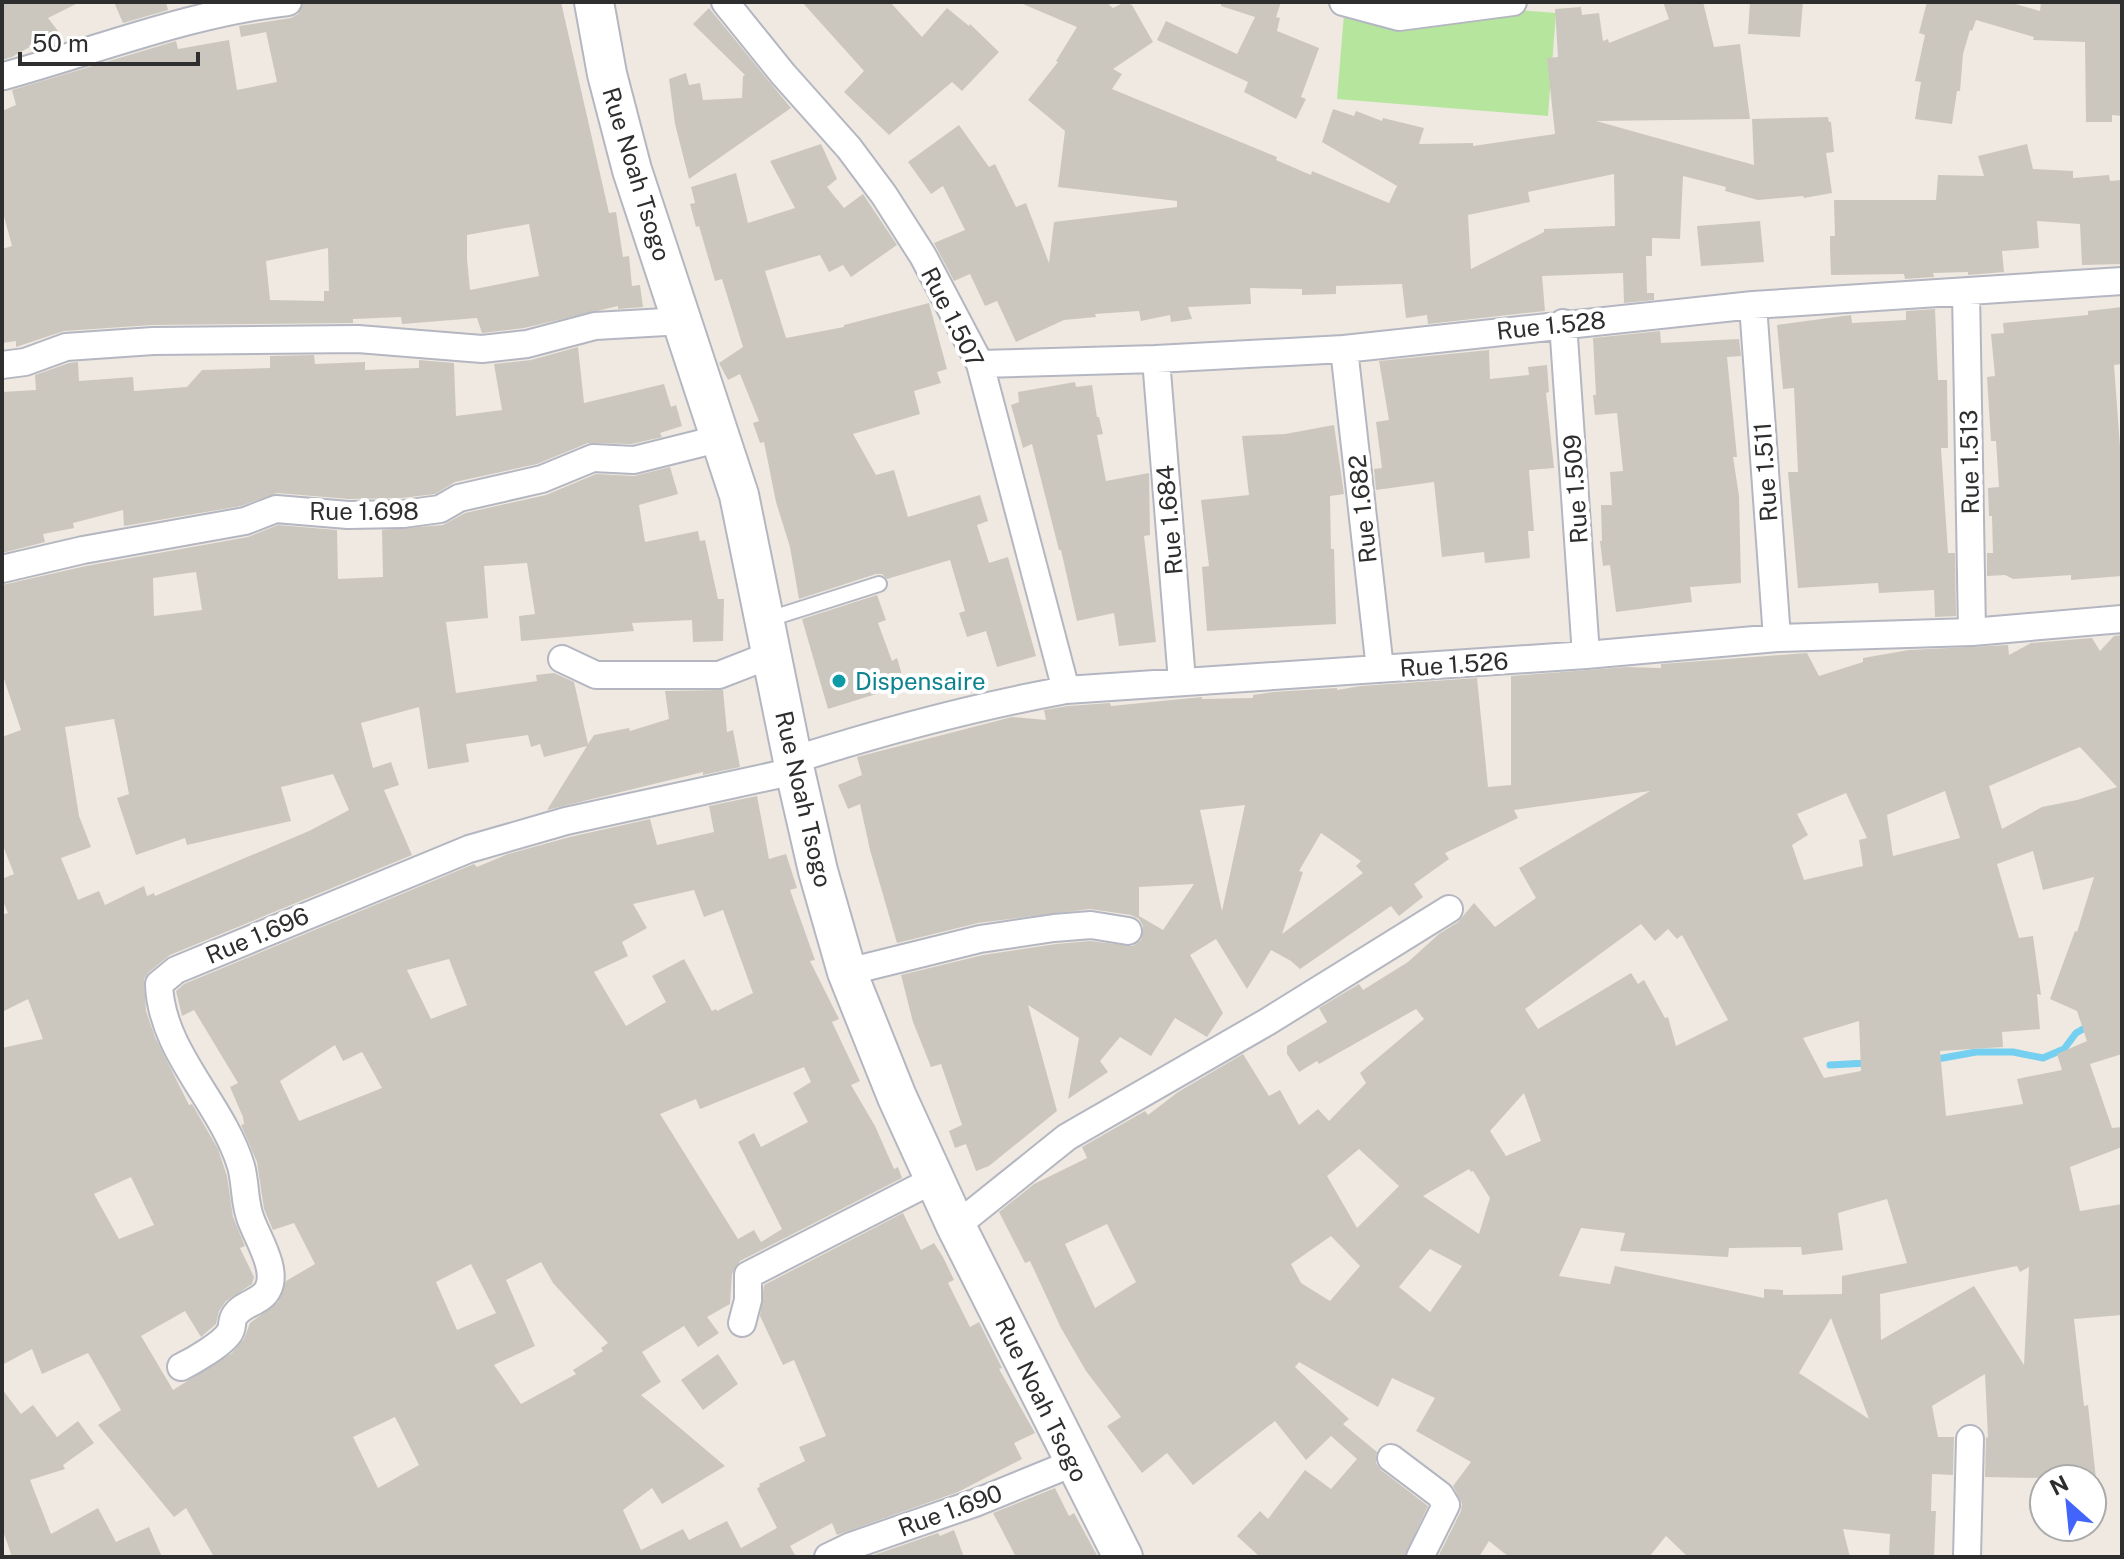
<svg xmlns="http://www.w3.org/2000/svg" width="2124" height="1559" font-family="'Public Sans',sans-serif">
<rect width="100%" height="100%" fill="#efe9e1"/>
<!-- green -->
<path fill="#b6e59e" d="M1345,2H1415L1556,13L1548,116L1337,99Z"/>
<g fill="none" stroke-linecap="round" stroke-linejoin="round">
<!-- stream -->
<path stroke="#75cff0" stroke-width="7" d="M1932,1060L1976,1052H2013L2043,1058L2064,1049L2076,1033L2090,1025
M1830,1065L1867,1063"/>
</g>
<!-- building -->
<path fill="#cbc7bf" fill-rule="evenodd" d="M2,2H80L48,18L58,31L12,57L2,60Z
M114,2H166L168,10L123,23Z
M304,2H561L609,213L616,212L623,257L629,256L632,286L640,285L643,307L618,309V306L524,328L482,333L477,318L402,324L401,317L353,319V323L152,325L64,331L16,347V341L2,343V249L12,246L2,209V111L16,105L12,90L176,41L178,49L229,40L237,90L277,82L266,32L241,37L239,26L291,18L298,14ZM529,224L539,276L470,290L467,259V235ZM328,248L329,291H324V301L270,300L266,261Z
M802,2H890L922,37L947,8L969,26L970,24L999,52L962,91L952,82L889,135L844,92L864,71Z
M1018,2H1106L1113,8L1125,2L1132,5L1153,42L1113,69L1122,74L1112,89L1277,157L1276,160L1311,175L1312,171L1389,203L1397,186L1322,142L1333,109L1354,116L1356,111L1382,121L1383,118L1424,128L1419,144L1473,143V146L1555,134L1547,58L1558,57L1555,9L1581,7L1582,15L1599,13L1603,41L1608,39L1609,43L1669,19L1663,2H1703L1714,47L1740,44L1750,119L1596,121L1754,165L1752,119L1828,117L1829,122H1831L1834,152L1826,153L1832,193L1804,198L1803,196L1758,200L1725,191L1726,187L1683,176L1680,239L1652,238V256H1646L1647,293H1654V300L1624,303L1623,273L1542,276L1545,311L1428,324L1427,315L1406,318L1402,284L1336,286V294L1302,295V289L1250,288L1251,304L1188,307L1192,319L1171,322L1170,315L1141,321L1139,311L1095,314L1096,317L1064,320L1016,342L997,301L985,306L970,274L954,281L934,243L965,230L943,186L931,194L908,162L959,125L989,167L995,164L1016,207L1026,203L1049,263L1054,222L1177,207V201L1058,187L1065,131L1028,100L1058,62L1056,61L1077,27ZM1614,174L1615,226L1544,229V232L1471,269L1468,215L1530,202L1528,192Z
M1221,2H1281L1276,17L1280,18L1277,31L1319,48L1301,97L1306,99L1296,119L1244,92L1248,82L1157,40L1166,21L1237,54L1255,17L1221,6Z
M1750,2H1803L1800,37L1748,34Z
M1927,2H2008L2040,11L2041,2H2122V116L2112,115V122H2086L2085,42L2033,40L2034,37L1976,20L1972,31L1970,30L1963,54L1960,91H1957L1952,124L1915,119L1921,82L1915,81L1925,35L1919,33Z
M709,8L791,108L689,179L675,124L669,79L686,73L689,85L700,83L703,100L742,98L743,76L745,75L693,24Z
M821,144L837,179L827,187L844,208L863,194L897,245L851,277L843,265L829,272L820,255L765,271L786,338L844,327V325L929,303L947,369L937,372L941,383L914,391L920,414L853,434L876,475L894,470L908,517L980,495L988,521L977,525L989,563L1008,557L1036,656L997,667L986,631L967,637L959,613L965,611L950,560L887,579L882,574H876L799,599L790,547L776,502L764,442L760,443L753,423L759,421L740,374L728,380L719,363L743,347L722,279L715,281L699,226L696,227L690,204L695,203L691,187L736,173L748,223L795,208L770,161Z
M2027,144L2033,169L2073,171V178L2109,175L2110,181L2122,180V264L2082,265L2080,224L2037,221L2039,248L2002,251L2004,272L1968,275V272L1933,273L1934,277L1905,279L1904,274L1831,275L1830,248V236H1835L1834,200H1936L1938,175L1984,176L1978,156Z
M1760,221L1764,262L1701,266L1697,226Z
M2122,307V364L2114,365L2122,474V576L2071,580V575L2013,579L2005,575L1987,576V553H1993L1992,516H1989L1988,488L1999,487L1996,441H1991L1987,377L1995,376L1991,334L2004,333L2003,323L2088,315V311Z
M1935,309L1938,380H1947L1948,448H1941L1948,553H1955L1956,616L1935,617L1934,590L1879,593L1878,583L1798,588L1788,472H1798L1794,388L1783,389L1777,325L1851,315L1852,323L1906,320V311Z
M1660,331L1661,343L1739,339L1741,356L1727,357L1737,457H1733L1739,496L1741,583L1690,587L1692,602L1616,612L1610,565L1603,566L1600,541H1602L1601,505H1612L1610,472L1623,471L1617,413L1595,415L1593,395H1596L1593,338Z
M578,347L584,403L664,384L671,407L676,405L682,426L660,433L662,437L632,444L588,443L537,464L455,482L435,494L402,498L349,499L277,493L241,506L124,526L123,510L73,523L74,528L43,534L45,542L2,553V392L36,390L35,375L69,363L78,362L79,381L133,377L134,391L187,387L202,370L270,368V356L314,355L315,364L365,362V370L419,368V360L454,363L456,416L502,410L494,364L531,360Z
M1489,350L1490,379L1529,375L1528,367L1547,365L1549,392L1546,393L1554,468L1529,470L1534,531H1528L1530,558L1485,563L1484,552L1442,557L1434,482L1376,490L1374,469L1382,468L1376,422L1389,420L1379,361Z
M1075,382L1076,387L1092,385L1097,417H1099L1103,434L1097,435L1106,481L1149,473L1150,535L1144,536L1156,642L1119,646L1114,613L1077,621L1061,550H1059L1032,444L1023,448L1011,405L1019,402L1018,392Z
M1334,425L1344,494L1330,496L1331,549H1334L1336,624L1207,631L1202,567L1209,566L1201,500L1249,495L1242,436L1285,434Z
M670,467L678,494L639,505L645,542L698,531L700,541L705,540L718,599H724L723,641L693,642L692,620L632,623L634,631L521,641L519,616L535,614L527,563L484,566L488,618L446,622L456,693L537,681L536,675L554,673L574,682L588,744L594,735L629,728L630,731L669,719L665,691L723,690L727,732L733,730L740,767L703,775V772L547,810L587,746L544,757L540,744L531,747L528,735L466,744L469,762L428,769L419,707L361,723L373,768L391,762L399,785L384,790L412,855L170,955L149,972L144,979L146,1011L155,1037L189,1105L192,1104L218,1149L227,1176L233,1217L245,1246L240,1248L254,1277L252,1284L226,1301L219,1311L216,1324L201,1337L185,1311L141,1336L173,1390L232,1353L244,1339L250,1323L278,1302L286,1281L315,1264L294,1223L273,1230L264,1209L257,1162L241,1125L244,1124L243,1117L230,1087L238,1083L194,1010L182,1016L176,991L184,984L474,864L477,867L508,854L570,837L650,819L657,845L714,832L709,806L757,796L769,859L786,854L797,888L790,890L815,960L810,961L839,1019L832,1022L860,1081L851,1085L875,1126L894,1169L898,1167L902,1178L740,1261L732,1274L730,1304L707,1317L719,1333L698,1347L684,1326L642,1352L661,1382L641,1395L725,1466L662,1504L652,1488L623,1510L641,1550L683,1529L689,1540L727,1521L741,1548L777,1528L757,1489L760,1486L759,1484L805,1461L799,1447L826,1436L794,1360L783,1365L760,1316L764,1285L903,1213L921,1250L934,1243L943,1257L954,1280L948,1283L970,1327L979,1322L1002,1368L999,1369L1035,1433L1014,1443L1022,1459L958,1492L837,1535L832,1523L790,1546L796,1557H214L186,1508L174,1517L98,1425L121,1410L88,1353L42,1374L32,1349L2,1365V1048L43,1039L28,999L2,1012V915L8,913L2,899V879L14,874L2,843V737L21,730L2,673V585L86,566L248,537L278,525L337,530L338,579L383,577L382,530L443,525L465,513L546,495L596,474L634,476ZM196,572L202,610L154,616L153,578ZM114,719L129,794L117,798L136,855L185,838L187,845L291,821L281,787L333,774L349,810L309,831L155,896L154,893L147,896L144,886L105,905L99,891L78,900L61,858L91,847L79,816L65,727ZM694,890L704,917L723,910L753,993L717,1011L716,1009L712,1011L684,959L652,976L666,1002L626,1026L594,972L628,956L622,942L647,928L633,904ZM449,959L467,1005L431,1019L407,970ZM335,1045L343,1061L362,1052L382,1088L299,1121L280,1081ZM804,1067L811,1082L793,1093L808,1122L761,1147L754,1133L738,1142L782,1229L761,1242L754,1230L738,1239L660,1114L696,1099L700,1109ZM131,1177L154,1225L119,1239L94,1194ZM541,1262L553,1283L608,1343L601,1348L603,1351L573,1370L576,1374L521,1404L494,1365L535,1346L506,1280ZM471,1264L496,1313L457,1330L436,1282ZM395,1417L419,1465L378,1488L353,1437Z
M877,595L886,620L878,623L892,661L897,658L905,685L828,709L802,619Z
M2122,635V1054L2090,1064L2112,1128L2122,1127V1147L2070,1167L2080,1211L2122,1204V1315L2074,1319L2084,1406L2088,1405L2096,1479L1985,1477L1986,1437L1988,1438L1985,1374L1932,1406L1938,1437H1954L1953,1475L1932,1474L1931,1511H1936L1934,1557H1889L1890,1534L1843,1529L1850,1557H1688L1666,1536L1649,1557H1509L1489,1541L1479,1557H1438L1461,1511L1462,1504L1453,1486L1471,1462L1416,1431L1435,1398L1392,1378L1378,1407L1299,1362L1295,1367L1349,1419L1343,1424L1377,1452L1376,1463L1381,1470L1428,1506L1404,1557H1260L1237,1536L1260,1511L1268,1519L1305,1470L1331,1489L1357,1459L1331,1436L1306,1460L1275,1421L1193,1485L1167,1453L1142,1473L1107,1426L1121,1417L1086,1371L1061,1328L1030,1261L1025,1263L999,1212L1034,1184L1087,1158L1082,1147L1145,1111L1148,1115L1178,1092L1243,1054L1269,1096L1280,1090L1299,1125L1318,1109L1329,1121L1366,1083L1360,1073L1424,1019L1416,1009L1319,1064L1317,1061L1299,1072L1287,1054V1046L1327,1022L1319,1008L1359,984L1363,990L1408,962L1439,934L1458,922L1474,903L1495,927L1536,898L1519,868L1650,791L1514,810L1518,818L1445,853L1449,859L1414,884L1423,897L1399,916L1391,906L1300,969L1291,961L1271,950L1247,989L1216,939L1190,955L1223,1013L1207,1037L1175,1018L1151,1056L1120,1037L1100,1061L1108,1072L1068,1099L1079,1038L1028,1005L1057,1111L989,1166L976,1171L966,1144L955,1148L949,1131L962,1125L941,1064L931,1067L913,1022L901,975L983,955L1056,944L1090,941L1133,946L1141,940L1143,926L1139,919L1131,915L1090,909L978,923L897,943L870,850L860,804L848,809L838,785L862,775L857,757L1012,717L1046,720L1044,710L1068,706L1110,703L1111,706L1202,697V699L1253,698V695L1273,692L1337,688V690L1361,686L1477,678L1488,787L1511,785V676L1627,667L1661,668V664L1807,653L1819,676L1863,662V658L1909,650L2008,645L2009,655L2031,643L2092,638L2100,651L2114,636ZM2080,747L2117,787L2077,800L2042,807L2002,829L1989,786ZM1945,791L1960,838L1893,856L1887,815ZM1846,793L1867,838L1859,840L1863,866L1804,880L1792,845L1808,835L1797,814ZM1245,805L1222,911L1200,810ZM1321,833L1361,861L1356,866L1363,873L1282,934L1303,872L1299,871ZM2033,851L2043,890L2094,877L2077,932L2075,931L2050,999L2077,1011L2087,1041L2057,1054L2062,1070L2017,1079L2023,1104L1946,1116L1940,1051L2003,1047L2002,1032L2040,1029L2037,994L2041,995L2033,936L2019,938L1997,864ZM1194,884L1163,930L1139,916V887ZM1641,924L1655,941L1668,929L1677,939L1682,935L1728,1020L1676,1046L1668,1017L1665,1018L1644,980L1638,984L1631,973L1538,1029L1525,1009ZM1859,1021L1861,1071L1824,1078L1803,1038ZM1524,1093L1541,1141L1506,1156L1490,1131ZM1359,1149L1399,1186L1357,1228L1327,1176ZM1469,1169L1471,1172L1473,1171L1490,1198L1479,1234L1423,1196ZM1887,1199L1907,1263L1842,1276V1294L1783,1295V1290L1764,1289V1298L1615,1266L1610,1284L1559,1276L1581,1228L1625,1233L1620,1251L1728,1257L1729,1248L1801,1247L1802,1255L1843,1250L1838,1213ZM1107,1224L1136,1282L1095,1308L1065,1244ZM1331,1236L1360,1266L1330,1301L1301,1283L1291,1264ZM1430,1249L1462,1266L1430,1312L1399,1287ZM2017,1266L2020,1272L2029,1267L2024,1365L1974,1286L1881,1340L1880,1294ZM1831,1318L1869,1419L1799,1373Z
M718,1354L738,1384L703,1410L681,1380Z
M2,1389L21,1414L33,1405L57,1437L78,1421L94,1443L63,1465L65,1469L30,1480L51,1534L98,1508L116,1542L149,1527L162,1557H12L2,1528Z
M1055,1488L1069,1516L1074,1513L1098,1557H1016L993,1513Z
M954,1530L964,1557H868L938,1533L940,1536Z"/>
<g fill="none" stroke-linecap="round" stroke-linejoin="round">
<defs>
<path id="lane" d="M766,620L879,584"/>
<path id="street" d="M725,2L783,74L849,148L884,195L923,256L980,364L1066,690
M1343,2L1399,17L1513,2
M4,76C98,50 190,13 288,2
M1966,292L1972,632
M1753,305L1777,638
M1563,323L1586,655
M1344,349L1380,669
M1156,359L1182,681
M980,364L1156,359L1344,349L1753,305L2122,281
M2,365L25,362L66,347L153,341L358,339L482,349L527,344L595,326L683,321
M2,569L83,550L245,521L276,509L348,515L403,514L440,509L459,498L542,479L593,458L634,460L722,438
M562,659L596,675H719L773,654
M793,760C884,731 973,707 1066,690L1586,655L1777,638L1972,632L2122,619
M847,972L980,939L1054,928L1091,925L1128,931
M956,1226L1067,1137L1267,1022L1449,909
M742,1323L748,1300V1275L935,1179
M181,1367C193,1361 223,1344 230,1332C233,1327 231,1320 235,1315C243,1303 262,1302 268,1289C278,1270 258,1239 251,1220C244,1203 246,1184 241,1166C222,1103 161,1052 159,984L176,970L469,849L566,821L795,771
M1391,1458L1440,1495L1446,1505L1420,1557
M828,1557L851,1546L975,1503L1073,1463
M1967,1557L1970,1439"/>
<path id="secondary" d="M594,2L607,74L632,170L739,495L795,771L818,871L847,972L897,1097L956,1226L1123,1557"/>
</defs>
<!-- lane casing -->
<use href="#lane" stroke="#b4b7c1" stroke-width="18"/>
<!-- street casing -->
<use href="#street" stroke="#b4b7c1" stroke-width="30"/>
<!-- secondary casing -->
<use href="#secondary" stroke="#b4b7c1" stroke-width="42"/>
<!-- lane -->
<use href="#lane" stroke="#fff" stroke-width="14"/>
<!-- street -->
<use href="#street" stroke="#fff" stroke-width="26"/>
<!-- secondary -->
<use href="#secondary" stroke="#fff" stroke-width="38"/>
</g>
<!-- markers -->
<circle fill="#0f9aa8" stroke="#fff" stroke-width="3" cx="839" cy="681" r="8"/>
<g text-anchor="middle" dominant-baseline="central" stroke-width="8" stroke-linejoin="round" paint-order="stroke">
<!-- street labels -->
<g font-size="24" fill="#2e2e2e" stroke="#fff">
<text transform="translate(637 174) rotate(73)">Rue Noah Tsogo</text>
<text transform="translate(953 317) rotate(63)">Rue 1.507</text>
<text transform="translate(1551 325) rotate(-6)">Rue 1.528</text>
<text transform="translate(1969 462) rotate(-91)">Rue 1.513</text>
<text transform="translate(1765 472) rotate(-94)">Rue 1.511</text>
<text transform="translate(1575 489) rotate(-94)">Rue 1.509</text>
<text transform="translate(1362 509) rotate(-96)">Rue 1.682</text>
<text x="364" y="511">Rue 1.698</text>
<text transform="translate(1169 520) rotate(-95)">Rue 1.684</text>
<text transform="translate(1454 664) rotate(-4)">Rue 1.526</text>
<text transform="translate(804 799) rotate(77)">Rue Noah Tsogo</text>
<text transform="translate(257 935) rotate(-23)">Rue 1.696</text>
<text transform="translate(1042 1399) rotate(64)">Rue Noah Tsogo</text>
<text transform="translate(950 1510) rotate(-20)">Rue 1.690</text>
</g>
<!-- culture labels -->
<g font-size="24" fill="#0d838f" stroke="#fff" text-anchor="start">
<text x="855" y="681">Dispensaire</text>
</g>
</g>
<!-- border -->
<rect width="2124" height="1559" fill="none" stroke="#2e2e2e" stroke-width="8"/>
<!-- north arrow -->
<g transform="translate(2068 1503) rotate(333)"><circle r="38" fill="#ffffff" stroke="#ababab" stroke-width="2"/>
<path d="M0-6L14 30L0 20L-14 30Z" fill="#4264fb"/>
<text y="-12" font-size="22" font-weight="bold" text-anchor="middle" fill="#2e2e2e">N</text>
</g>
<!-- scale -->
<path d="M20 52v12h178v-12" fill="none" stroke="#2e2e2e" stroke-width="4"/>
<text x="32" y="52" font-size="24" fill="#2e2e2e" stroke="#ffffff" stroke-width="6" paint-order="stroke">50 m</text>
</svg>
